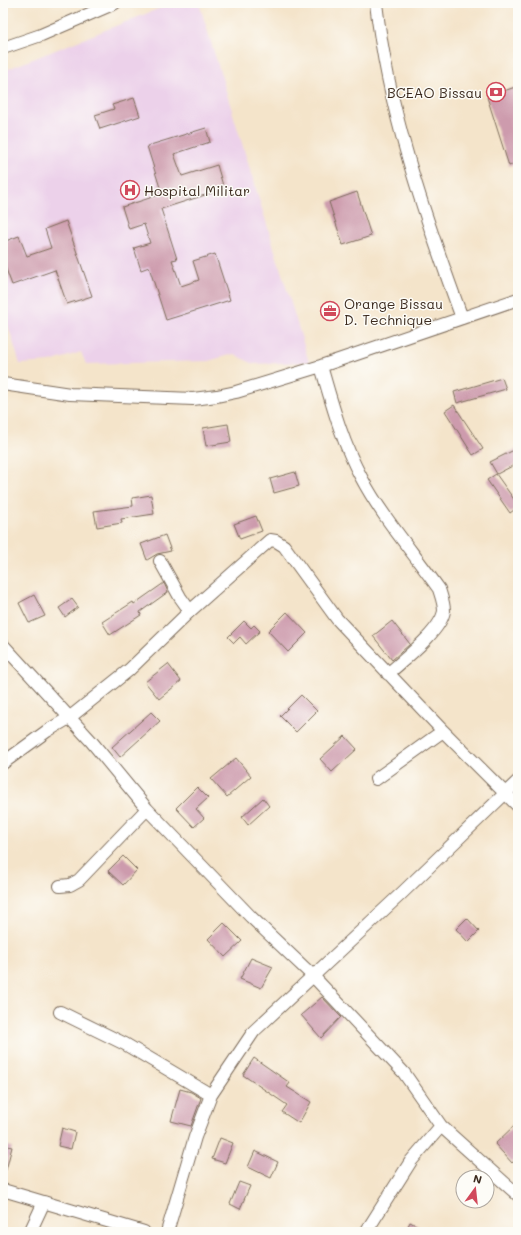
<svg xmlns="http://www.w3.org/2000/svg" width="521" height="1235" font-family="Mali,sans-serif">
<rect width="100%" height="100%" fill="#fdfcf7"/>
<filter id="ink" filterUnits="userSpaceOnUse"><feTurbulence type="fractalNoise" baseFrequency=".025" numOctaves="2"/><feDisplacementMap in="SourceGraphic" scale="8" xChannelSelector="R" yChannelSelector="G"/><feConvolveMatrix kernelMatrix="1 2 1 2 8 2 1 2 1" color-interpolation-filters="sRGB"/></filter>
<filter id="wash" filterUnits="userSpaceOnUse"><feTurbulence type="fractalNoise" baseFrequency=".012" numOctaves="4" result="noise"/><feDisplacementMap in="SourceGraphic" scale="16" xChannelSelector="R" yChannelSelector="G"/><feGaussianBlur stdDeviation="0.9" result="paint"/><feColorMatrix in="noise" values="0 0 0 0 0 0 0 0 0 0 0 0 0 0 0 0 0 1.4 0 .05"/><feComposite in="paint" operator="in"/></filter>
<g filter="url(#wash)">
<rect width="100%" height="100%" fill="#f4e4ca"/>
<!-- built -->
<path fill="#ecd1ea" d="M173,3H199L309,362L254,364L233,354L208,361L86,364L81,352L50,362L20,364L3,309V71Z"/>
<g id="blocks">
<!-- building -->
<path fill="#cd9bad" d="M518,86V162L509,166L487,97Z
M134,98L140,116L100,129L95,115L114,109L112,105Z
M206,128L210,142L174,154L182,176L217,165L224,189L161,209L177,259L172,260L181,286L199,280L193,261L215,254L230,300L166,320L149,267L141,270L134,248L150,243L144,224L129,229L122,207L162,194L147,146Z
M357,192L371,236L343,245L329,202Z
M66,221L92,296L67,304L55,270L12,285L3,261V242L19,236L27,256L51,248L45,229Z
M502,378L506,389L457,403L454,392Z
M454,405L483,449L473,455L445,411Z
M228,424L231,442L206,446L203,428Z
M518,448V463L497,474L490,462Z
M295,472L299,486L274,493L270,479Z
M496,474L518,505V507L510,513L487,480Z
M151,495L154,514L121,519L122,523L97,527L94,511L133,506L132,498Z
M256,516L262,531L240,539L234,524Z
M165,535L171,551L157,554L147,560L141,544Z
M164,583L168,592L140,612L141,615L110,635L102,622L133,602L134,604Z
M34,595L45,616L29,623L19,603Z
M72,599L78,607L65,617L59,608Z
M287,612L307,633L288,652L268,631Z
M244,621L251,628L254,625L260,631L246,644L240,637L234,643L228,637Z
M392,621L410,644L392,660L373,636Z
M168,664L181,681L159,699L145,682Z
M301,695L317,711L296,732L280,716Z
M151,712L160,721L120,757L112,747Z
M345,736L357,749L332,772L320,759Z
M236,758L251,776L227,797L211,779Z
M197,787L208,798L196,809L204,818L194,827L176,808Z
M263,798L269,806L248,825L242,817Z
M123,856L137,870L123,885L108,871Z
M467,918L479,931L468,942L456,929Z
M224,923L242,941L225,957L208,939Z
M251,958L273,967L261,988L240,979Z
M322,997L341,1017L321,1038L301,1015Z
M254,1058L290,1083L287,1087L311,1102L299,1123L282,1112L287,1105L243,1075Z
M180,1089L191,1092L201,1098L191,1126L171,1121Z
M518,1122V1157L512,1163L495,1144Z
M62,1128L75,1132L71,1149L58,1146Z
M220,1138L233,1143L225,1163L212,1159Z
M3,1145L12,1147L6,1170H3Z
M255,1151L278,1162L271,1178L248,1167Z
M239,1182L250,1186L240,1209L230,1204Z
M410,1222L429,1232H405Z"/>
</g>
</g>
<g filter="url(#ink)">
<use href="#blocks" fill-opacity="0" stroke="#7c6b5a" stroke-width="1"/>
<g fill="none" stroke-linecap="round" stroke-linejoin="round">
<defs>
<path id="minor" d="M376,3C388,111 425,217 462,318
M3,48L41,35L115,3
M321,366C332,404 342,442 361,477C382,517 413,552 439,589C441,596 444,603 444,611C441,631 403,660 388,674
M3,384L70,394L193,399L217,396L236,392L321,366L518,299
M160,561L180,597L190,611
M3,645L91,741L147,809L251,917L312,975L404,1073L441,1126L518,1195
M3,763L47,731L69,718L129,670L190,611L270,540L276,541L284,546L337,619L443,731L518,806
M376,779L443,731
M60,886L70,885L79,880L147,809
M60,1012L125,1044L211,1095
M3,1190L144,1232
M30,1232L44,1202
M167,1232L195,1137L211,1095L254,1031L403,892L518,781
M366,1232L411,1161L441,1126"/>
</defs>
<!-- minor casing -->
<use href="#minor" stroke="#7c6b5a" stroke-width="14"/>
<!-- minor -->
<use href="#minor" stroke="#fff" stroke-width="12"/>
</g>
</g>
<!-- icons -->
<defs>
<symbol id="bank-ring" viewBox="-11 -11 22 22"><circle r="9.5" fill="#fdfcf7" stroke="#d1495b" stroke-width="1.5"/><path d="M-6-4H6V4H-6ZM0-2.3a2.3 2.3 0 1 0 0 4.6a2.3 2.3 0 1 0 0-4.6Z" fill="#d1495b"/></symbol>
<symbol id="hospital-ring" viewBox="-11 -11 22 22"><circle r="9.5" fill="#fdfcf7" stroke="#d1495b" stroke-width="1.5"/><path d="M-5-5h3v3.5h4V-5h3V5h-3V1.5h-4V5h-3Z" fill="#d1495b"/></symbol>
<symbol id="office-ring" viewBox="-11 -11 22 22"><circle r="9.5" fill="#fdfcf7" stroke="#d1495b" stroke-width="1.5"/><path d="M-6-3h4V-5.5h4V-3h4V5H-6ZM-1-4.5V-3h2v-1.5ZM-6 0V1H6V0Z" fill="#d1495b"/></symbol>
</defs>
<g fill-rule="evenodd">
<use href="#bank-ring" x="485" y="81" width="22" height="22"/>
<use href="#hospital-ring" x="119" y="179" width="22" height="22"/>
<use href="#office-ring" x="319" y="300" width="22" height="22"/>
</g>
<g text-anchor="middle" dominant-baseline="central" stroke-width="3" stroke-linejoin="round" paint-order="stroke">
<!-- poi labels -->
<g font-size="14" fill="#3b2a1e" stroke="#fdfcf7" text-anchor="start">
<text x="482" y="92" text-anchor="end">BCEAO Bissau</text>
<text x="144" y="190">Hospital Militar</text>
<text x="344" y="303">Orange Bissau<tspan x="344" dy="16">D. Technique</tspan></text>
</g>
</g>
<!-- margin -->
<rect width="521" height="1235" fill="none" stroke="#fdfcf7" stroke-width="16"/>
<!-- north arrow -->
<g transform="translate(475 1189) rotate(15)"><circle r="19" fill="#fdfcf7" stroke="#afa8a0"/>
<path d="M0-3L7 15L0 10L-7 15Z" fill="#d1495b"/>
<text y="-6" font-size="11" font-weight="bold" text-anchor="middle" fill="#3b2a1e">N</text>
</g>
</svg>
